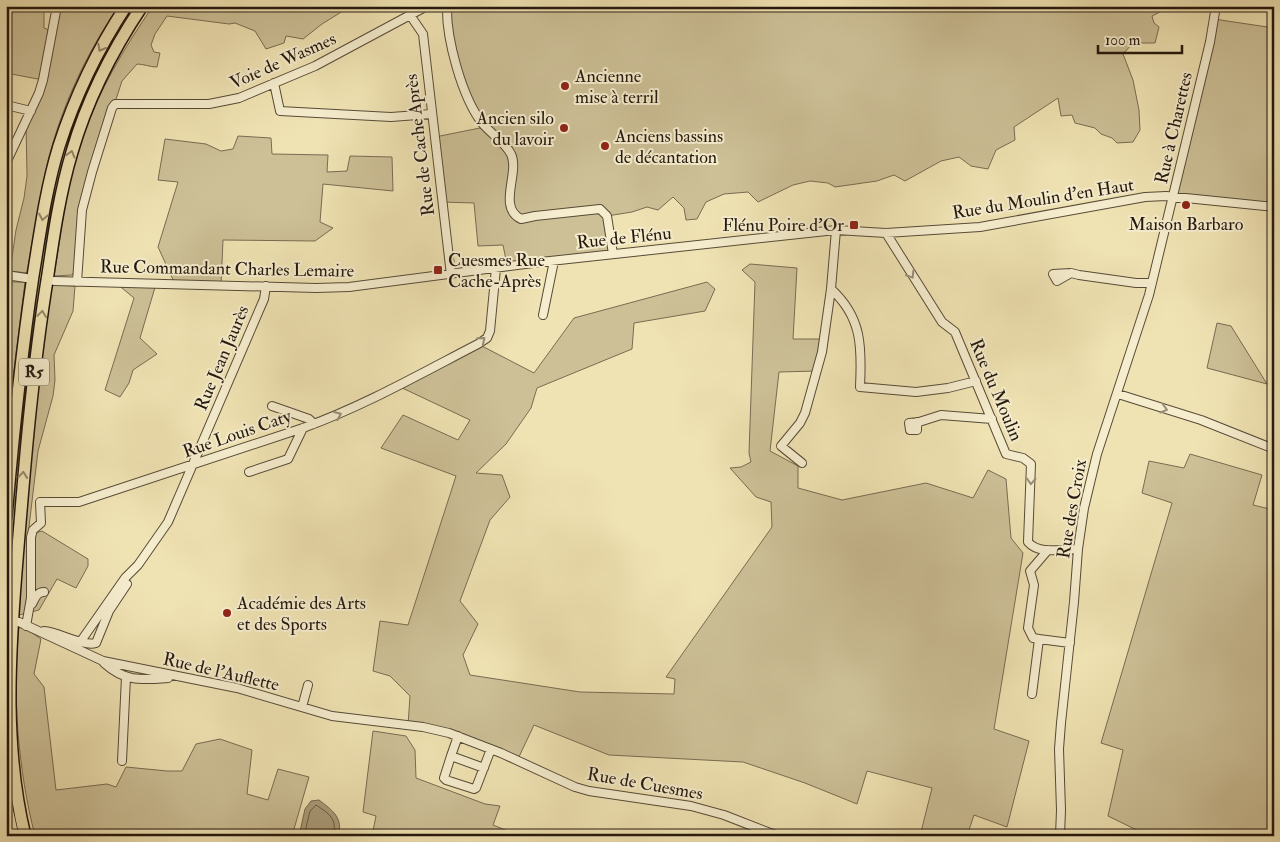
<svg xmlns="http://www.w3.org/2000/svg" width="1280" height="842" font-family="'IM FELL Double Pica',serif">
<rect width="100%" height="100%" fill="#f0e3b3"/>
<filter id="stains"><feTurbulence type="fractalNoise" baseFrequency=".004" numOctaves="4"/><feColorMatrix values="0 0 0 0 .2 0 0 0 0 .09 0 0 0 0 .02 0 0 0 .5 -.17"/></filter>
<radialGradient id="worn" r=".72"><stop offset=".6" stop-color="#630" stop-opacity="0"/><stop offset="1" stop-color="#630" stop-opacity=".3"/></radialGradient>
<!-- green -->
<path fill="#cdc097" stroke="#786c52" d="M6,6H44V28L51,31L57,6H119C86,53 60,110 47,165C39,201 33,237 27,273L10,271L16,230L24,198L27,176L26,123L43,80L6,73Z
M153,6H351L322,24L303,39L286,36L284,43L266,49L255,31L235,23L229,24L167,16L155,34L151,45L154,52L160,53L157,67C149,67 144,64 137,64L122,81L87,188L78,265L72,275L54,276C61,231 67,184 81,141C98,92 124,48 153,6Z
M457,6H1164V10L1152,16L1154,23L1159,27L1155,43H1133L1123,54L1133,80L1139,110L1140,130L1133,142L1117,143L1112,138L1101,134L1095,128L1075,123L1072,115L1061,116L1058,98L1014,127L1015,140L996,150L988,169L971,166L959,157L941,161L905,181L894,175L877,181L835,187L828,183L810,181L793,185L758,202L748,192L724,194L706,202L697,219L686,220L684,208L673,197L658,210L647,207L632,212L607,216L613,254L507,265L503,245L478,246L474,203L443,202L435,137L485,127L463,87L447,8Z
M1214,19L1274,28V207L1173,197Z
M238,136L271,138L272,154L328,155L327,172L347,171L350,156L392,157L393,191L323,184L320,222L333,228L315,241L223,240L221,285L175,284L158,247L178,182L158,180L165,139L206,144L221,151L233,149Z
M750,264L797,268L793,339H825L817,371L779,372L770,451L798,466V488L842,500L926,483L973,498L988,470L1006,479L1011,538L1023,553L994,729L1029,741L1007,827L974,815L967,836H920L932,788L867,771L857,804L805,783L743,762L609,755L534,725L517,761L449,733L408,725L410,696L390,676L373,671L380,621L408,625L456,476L381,448L403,415L458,440L470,420L398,386L478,344L534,373L574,318L707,282L715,289L705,311L634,323L632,349L537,388L531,408L506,444L476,473L502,475L510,497L490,520L460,601L478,624L463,655L470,675L580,692L674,694L675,679L666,677L772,527L771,502L756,497L730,468L741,467L751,462L749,453L755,282L742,270Z
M12,282H25L6,434V346Z
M116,283L156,284L140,338L157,354L133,370L129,383L120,397L105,390L134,298Z
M52,285L75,286L73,311L54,355L55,380L53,396L38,451L28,535L42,531L88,559V566L76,588L57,579L39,610L19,615C26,505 36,395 52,285Z
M1217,323L1231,326L1267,384L1207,368Z
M1190,454L1262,475L1253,505L1274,510V836H1149L1108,816L1123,750L1101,743L1172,503L1142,493L1149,461L1184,468Z
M19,627L28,630L41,639L34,674L44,687L56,790L107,784L116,787L126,767L167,771H182L196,744L220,739L252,750L247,794L268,800L278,769L309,777L292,836H35C18,769 12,696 19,627Z
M373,731L406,736L415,750L416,778L485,804L500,806L493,825L520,836H372L376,816L363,812Z"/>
<!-- water -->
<path fill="#ab9e7b" stroke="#75684f" d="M319,800C332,810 344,818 338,836H299L305,809L311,801Z"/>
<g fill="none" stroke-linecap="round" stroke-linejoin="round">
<!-- shore -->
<path stroke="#685b44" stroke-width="1" d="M304,836L310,811L316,805C331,815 336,818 334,836"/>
<defs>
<path id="minor" d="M447,6C446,39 462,97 482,123C491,134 504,141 511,154C520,173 497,207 521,219L535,216L600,209L607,216L613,254
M447,8L457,6
M410,15L423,34L451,275
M274,83L280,111L391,117L431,114
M6,105L31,111
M6,163L39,93L43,80L57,6
M886,233L942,322L955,332L1006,454L1023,458L1031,464L1028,542C1039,555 1062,549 1078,549
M1071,273L1057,281L1053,274L1071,273L1079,275L1136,283H1152
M6,275L26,278
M54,281L316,288L349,287L541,262L836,230L886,233L980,227L1145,197L1166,196L1274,207
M77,282L82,210L92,172L112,108L115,104H209L239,98L315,66L427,6
M831,289C862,317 862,347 860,387L916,392L948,388L976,381
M543,315L554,261
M1118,394L1201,420L1274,449
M272,406L309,419L314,424
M917,422V430H910L909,423L919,422L941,415L992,419
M802,463L781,446L800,423L805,413L822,352L831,289L836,230
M249,472L288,459L303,428
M32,604C35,598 37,592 44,592
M19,622L103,661L237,688L332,716L423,727L449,733L501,753L575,787L589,791L691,806L724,815L778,836
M26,626L31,598V537L33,530L41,523L40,502H79L303,428C364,406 420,374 478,344L487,338L490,331L496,268
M44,631C59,632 83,647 96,643L109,611L127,584
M1039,639L1070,643
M81,641L125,578L138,565L168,522L264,299L266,286
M104,663C125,682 141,680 168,678
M1032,694L1039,639L1033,638L1028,628L1034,585L1030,571L1048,550
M302,707L308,685
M458,736L451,756L484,768
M451,756L444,778L446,780L474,789L476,788L491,749
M122,761L126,677
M1060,836L1061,810L1059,749L1061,723L1074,602L1078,549L1084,508L1097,454L1149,295L1186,142L1210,42L1216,6"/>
<path id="highway" d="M6,517C13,436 21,356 33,276C40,233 46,188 59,146C75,96 97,50 126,6
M6,804L13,836
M25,836C4,749 9,660 16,572C20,522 24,472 29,422C34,373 40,323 48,274C54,233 60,192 72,152C87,100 112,51 142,6"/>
</defs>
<!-- minor casing -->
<use href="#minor" stroke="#574b37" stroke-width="10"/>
<!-- highway casing -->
<use href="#highway" stroke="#24180e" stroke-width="14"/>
<!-- minor -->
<use href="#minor" stroke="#f5edce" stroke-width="8"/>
<!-- highway -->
<use href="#highway" stroke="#f0e3b3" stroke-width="11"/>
</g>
<!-- one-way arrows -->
<defs><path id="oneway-chevron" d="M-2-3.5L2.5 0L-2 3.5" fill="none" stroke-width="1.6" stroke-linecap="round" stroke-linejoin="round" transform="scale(1.25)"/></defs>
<g stroke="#948869">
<use href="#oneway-chevron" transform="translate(101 48) rotate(119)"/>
<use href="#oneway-chevron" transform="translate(71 154) rotate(-74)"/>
<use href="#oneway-chevron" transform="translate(43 217) rotate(101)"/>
<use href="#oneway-chevron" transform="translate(42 314) rotate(-82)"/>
<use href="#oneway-chevron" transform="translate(23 475) rotate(-85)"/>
</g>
<g stroke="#978d78">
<use href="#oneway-chevron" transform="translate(911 275) rotate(58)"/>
<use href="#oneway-chevron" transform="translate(482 340) rotate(-40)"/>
<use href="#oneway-chevron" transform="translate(1164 409) rotate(17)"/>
<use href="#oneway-chevron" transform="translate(338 415) rotate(-23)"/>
<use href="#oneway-chevron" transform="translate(1031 481) rotate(93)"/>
</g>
<!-- markers -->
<g fill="#8f2418" stroke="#f5edce" stroke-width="2">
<circle cx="565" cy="86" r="5"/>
<circle cx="564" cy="128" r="5"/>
<circle cx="605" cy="146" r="5"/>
<circle cx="1186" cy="205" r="5"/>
<rect x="849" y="220" width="10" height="10" rx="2.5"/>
<rect x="433" y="265" width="10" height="10" rx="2.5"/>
<circle cx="227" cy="613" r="5"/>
</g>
<g text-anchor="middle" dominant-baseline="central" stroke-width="4" stroke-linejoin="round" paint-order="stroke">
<!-- shield labels -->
<rect fill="#f5edce" stroke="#635848" stroke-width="1" x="19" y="358.5" width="30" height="27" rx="4"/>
<g font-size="16" font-weight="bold" fill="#24180e">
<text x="34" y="372">R5</text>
</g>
<!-- street labels -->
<g font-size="18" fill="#24180e" stroke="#f5edce">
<text transform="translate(283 61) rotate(-24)">Voie de Wasmes</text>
<text transform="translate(1174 128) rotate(-77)">Rue à Charettes</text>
<text transform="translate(420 145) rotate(-97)">Rue de Cache Après</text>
<text transform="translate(1043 199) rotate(-9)">Rue du Moulin d'en Haut</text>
<text transform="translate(624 238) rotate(-6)">Rue de Flénu</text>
<text transform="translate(227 269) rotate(1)">Rue Commandant Charles Lemaire</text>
<text transform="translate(222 358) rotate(-67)">Rue Jean Jaurès</text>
<text transform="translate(996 390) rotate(67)">Rue du Moulin</text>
<text transform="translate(237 434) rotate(-19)">Rue Louis Caty</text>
<text transform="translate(1072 509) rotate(-80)">Rue des Croix</text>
<text transform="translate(221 672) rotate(13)">Rue de l'Auflette</text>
<text transform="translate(645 784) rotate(10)">Rue de Cuesmes</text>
</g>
<!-- poi labels -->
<g font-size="18" fill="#24180e" stroke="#f5edce" text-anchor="start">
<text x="575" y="76">Ancienne<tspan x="575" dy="21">mise à terril</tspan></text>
<text x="554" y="118" text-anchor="end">Ancien silo<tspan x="554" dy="21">du lavoir</tspan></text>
<text x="615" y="136">Anciens bassins<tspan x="615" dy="21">de décantation</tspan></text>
<text x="1186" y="224" text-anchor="middle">Maison Barbaro</text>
<text x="844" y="225" text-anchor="end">Flénu Poire d'Or</text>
<text x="448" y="260">Cuesmes Rue<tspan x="448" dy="21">Cache-Après</tspan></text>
<text x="237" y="603">Académie des Arts<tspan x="237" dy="21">et des Sports</tspan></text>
</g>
</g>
<!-- margin -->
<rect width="1280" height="842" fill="none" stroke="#f0e3b3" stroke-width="25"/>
<rect x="8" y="8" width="1265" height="827" fill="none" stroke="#24180e" stroke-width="2.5"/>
<rect x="12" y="12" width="1255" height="817" fill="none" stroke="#24180e"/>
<!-- scale -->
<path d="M1098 45v8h84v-8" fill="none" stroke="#24180e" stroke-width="2.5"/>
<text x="1105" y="45" font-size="15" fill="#24180e" stroke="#f5edce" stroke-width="4" paint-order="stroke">100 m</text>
<rect width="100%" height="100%" filter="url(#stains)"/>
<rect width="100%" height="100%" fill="url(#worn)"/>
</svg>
